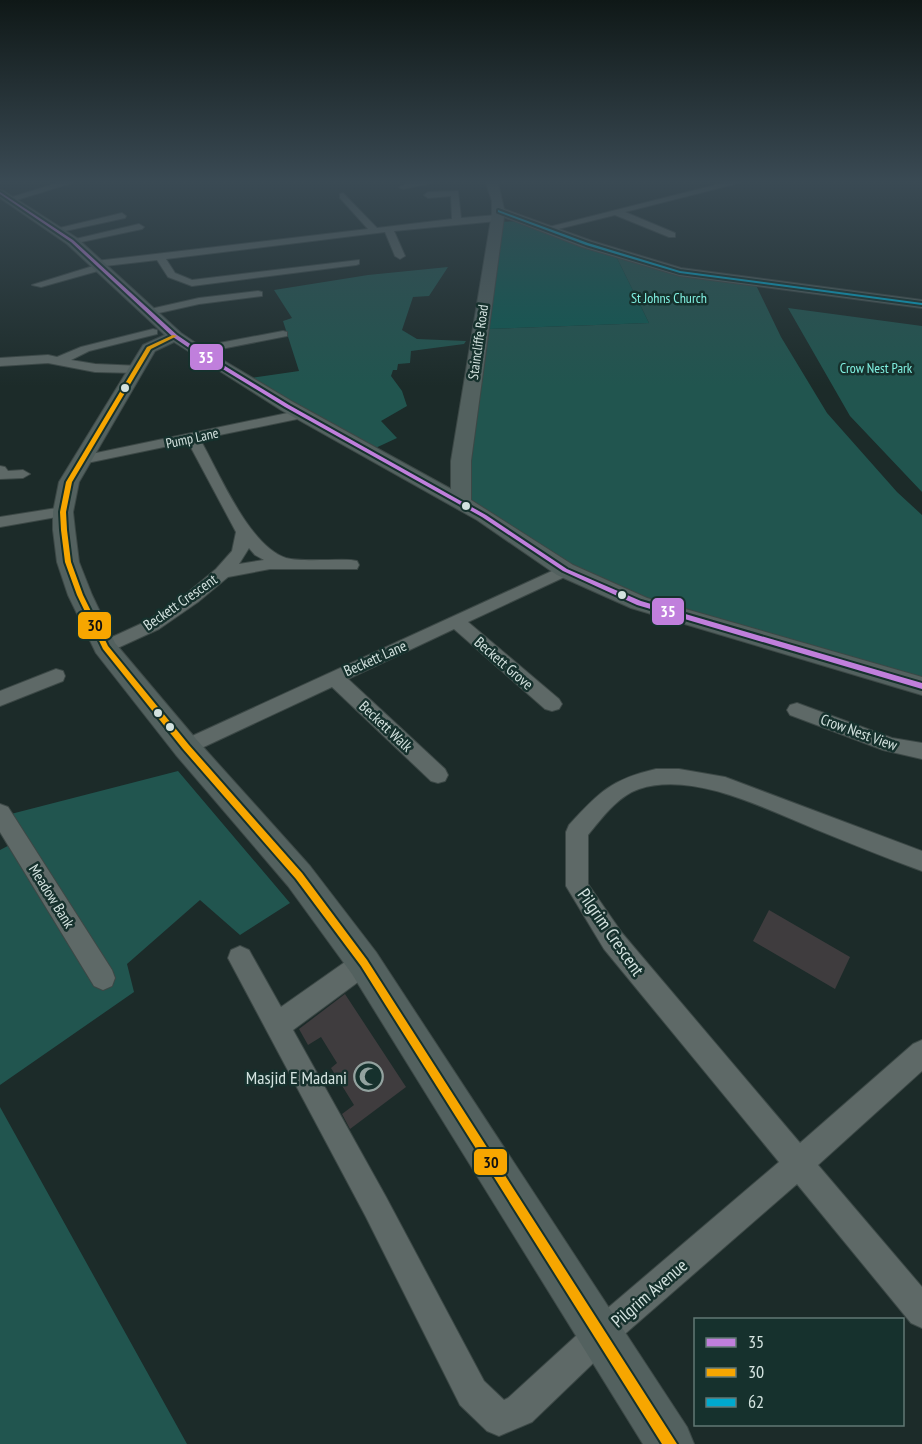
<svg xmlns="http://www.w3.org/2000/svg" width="922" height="1444" font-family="'PT Sans Narrow',sans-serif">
<rect width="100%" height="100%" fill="#1c2b29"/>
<!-- green -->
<path fill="#21554f" d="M614,252L650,265L755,283L781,337L827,413L897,492L922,515V686L639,603L461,504L488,329L649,323Z
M448,267L429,296L413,297L402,330L417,339L466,341L464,344L411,351L410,363L398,364L397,370H393L391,376L402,391L407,406L381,421L397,438L369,451L244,379L299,371L283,321L292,318L274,290L368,275Z
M788,308L922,326V492L850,416Z
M178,771L290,903L240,935L200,900L127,964L134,992L0,1085V850L23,838L7,815Z
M0,1107L187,1444H0Z"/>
<!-- forest -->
<path fill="#0d5a52" d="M525,221L614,252L649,323L488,329L497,222Z"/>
<!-- building -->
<path fill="#3f3c3e" d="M769,910L850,957L835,989L753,941Z
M345,994L406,1087L350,1129L342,1114L354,1105L331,1068L337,1063L321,1037L308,1045L299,1029Z"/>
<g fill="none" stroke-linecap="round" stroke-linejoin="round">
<defs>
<path id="street" d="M57,183H72L10,202L6,199Z
M410,183H432L403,189L399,187Z
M723,183H739L625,212L675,233V237H669L615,215L546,232L541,229Z
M458,191L461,218L497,215L501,218L497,221L394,231L405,256L400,259L395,256L385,232L166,259L175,273L192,280L359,260V264L356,265L192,286L168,277L157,260L105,266V269L41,287L32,285L93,266L91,264L96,261L368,229L340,198V194L343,193L377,228L452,219L451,196L428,198L424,195L428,192Z
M122,213L126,216L125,218L56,233L51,230Z
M139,224L144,227L142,229L72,244L67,241Z
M258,291L262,292V296L199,304L150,315L145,312L146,310L199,298Z
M153,329L157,330V334L89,351L71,360L95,364L141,366V372L137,373L95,372L48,363L0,366V358L48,355L57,357L81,347Z
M283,331L287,332V336L221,349L200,357L194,353L214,344Z
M302,410L309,414L307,417L200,439C219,473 249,546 286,558C300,562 335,559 351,560L357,561L359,565L357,569H270L228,577L198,602L159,629L111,651L105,653L99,651L96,647L99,643L147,621L186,594L216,569L232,551L236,532L188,442L82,464L77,463L75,460L77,457ZM249,548L255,555L264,560L239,564Z
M0,466L5,467L8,471L23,470L30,474L23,478L0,479Z
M63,507L71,512L68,515L0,527V517Z
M565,565L571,566L573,570L571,574L468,622L559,699L562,704L559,709L552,711L545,709L454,629L348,679L445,769L448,775L445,781L438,783L431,781L332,687L193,752L186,755L179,752L176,747L179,742Z
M56,669L63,671L65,676L63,681L0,706V691Z
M797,703L892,738L922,743V759L883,750L790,715L787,710L790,705Z
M656,769H679L725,777L922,851V871C886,858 850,843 815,829C765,809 694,771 639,789C618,796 602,818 588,835V884L622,933L800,1143L913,1044L922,1040V1071L818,1165L922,1287V1328L911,1323L797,1184L611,1346L532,1422L499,1436L487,1431L460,1405L366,1217L228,958L231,950L240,946L249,950L281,1007L355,955L364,951L373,955L376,963L373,971L293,1030L386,1197L484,1381L504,1400L508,1398L589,1324L779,1162L604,949L566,886V832L569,825C599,792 612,779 656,769Z
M0,804L8,807L112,970L115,978L112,986L103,990L94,986L0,832Z"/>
<path id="secondary" d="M486,183H498L504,209L592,241L681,268L922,300V308L680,276L582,247L504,217L471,461V500L573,565L647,598L922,677V695L631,608L557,575L477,520L281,410L174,342L155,351L79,482L73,512L75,530L79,562L92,595L115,643L196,739L310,866L376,952L687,1427L694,1444H643L352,974L288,886L176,755L96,653L68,595L57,562L53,530V512L59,482L143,345L165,335L67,244L0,198V190L4,191L77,238L181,333L206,350L293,402L451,489V461L492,213V201Z"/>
</defs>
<!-- street casing -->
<use href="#street" stroke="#3c4846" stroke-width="2"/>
<!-- secondary casing -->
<use href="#secondary" stroke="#3c4846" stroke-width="2"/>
<!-- street -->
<use href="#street" fill="#5e6967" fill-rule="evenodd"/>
<!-- secondary -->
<use href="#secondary" fill="#53615f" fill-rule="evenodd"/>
<defs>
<path id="bus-1" d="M0,192L73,240L177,335L202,352L289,405L486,515L567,569L641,601L922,683V689L637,605L563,571L482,517L285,407L198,354L173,337L71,242L0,194Z"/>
<path id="bus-2" d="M173,335L177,336L151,349L72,482L66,512L67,530L71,562L83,595L108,646L189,745L302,873L367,960L677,1444H662L361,966L296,879L183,749L103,649L77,595L65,562L61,530L60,512L66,482L147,347Z"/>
<path id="bus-3" d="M498,210L588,243L680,271L922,303V305L680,273L586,245L498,212Z"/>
</defs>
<!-- bus-1 casing -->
<use href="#bus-1" stroke="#16312d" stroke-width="4"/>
<!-- bus-2 casing -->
<use href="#bus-2" stroke="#16312d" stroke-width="4"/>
<!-- bus-3 casing -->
<use href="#bus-3" stroke="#16312d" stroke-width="4"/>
<!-- bus-1 -->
<use href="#bus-1" fill="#c07fdc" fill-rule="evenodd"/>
<!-- bus-2 -->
<use href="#bus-2" fill="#f7a600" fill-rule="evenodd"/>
<!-- bus-3 -->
<use href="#bus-3" fill="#00a9ce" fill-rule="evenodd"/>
</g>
<!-- sky -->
<linearGradient id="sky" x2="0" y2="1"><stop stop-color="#0f1817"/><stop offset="0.47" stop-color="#3a4a54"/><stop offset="1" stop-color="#3a4a54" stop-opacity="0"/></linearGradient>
<rect width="922" height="386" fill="url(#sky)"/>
<!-- icons -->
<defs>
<symbol id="mosque-ring" viewBox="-11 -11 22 22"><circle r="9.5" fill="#16312d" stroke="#93a29f" stroke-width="1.5"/><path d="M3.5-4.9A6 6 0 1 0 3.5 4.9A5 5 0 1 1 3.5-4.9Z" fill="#93a29f"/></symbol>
</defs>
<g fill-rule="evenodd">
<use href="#mosque-ring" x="352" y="1060" width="33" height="33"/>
</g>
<!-- markers -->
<g fill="#d3e2df" stroke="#16312d" stroke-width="2">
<circle cx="125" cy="388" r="5"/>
<circle cx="466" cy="506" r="5"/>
<circle cx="622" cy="595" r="5"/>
<circle cx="158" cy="713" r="5"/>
<circle cx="170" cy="727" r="5"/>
</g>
<g text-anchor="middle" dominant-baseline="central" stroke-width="5" stroke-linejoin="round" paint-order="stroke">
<!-- far-park labels -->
<g font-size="14" fill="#80efe0" stroke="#16312d">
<text x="669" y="298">St Johns Church</text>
<text x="876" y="368">Crow Nest Park</text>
</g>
<!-- far-street labels -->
<g font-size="14" fill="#d3e2df" stroke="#16312d">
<text transform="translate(478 342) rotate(-82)">Staincliffe Road</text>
<text transform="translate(192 438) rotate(-12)">Pump Lane</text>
</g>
<!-- street labels -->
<g font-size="15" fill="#d3e2df" stroke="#16312d">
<text transform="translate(180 602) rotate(-35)">Beckett Crescent</text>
<text transform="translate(375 658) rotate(-24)">Beckett Lane</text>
<text transform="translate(504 663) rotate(41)">Beckett Grove</text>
<text transform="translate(386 726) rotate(43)">Beckett Walk</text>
<text transform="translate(859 732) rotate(20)">Crow Nest View</text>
<text transform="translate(52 896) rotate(58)">Meadow Bank</text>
</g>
<!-- near-street labels -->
<g font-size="18" fill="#d3e2df" stroke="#16312d">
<text transform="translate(611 932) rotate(55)">Pilgrim Crescent</text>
<text transform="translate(649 1293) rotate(-41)">Pilgrim Avenue</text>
</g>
<!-- near-poi labels -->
<g font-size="18" fill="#d3e2df" stroke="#16312d" text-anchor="end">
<text x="347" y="1077">Masjid E Madani</text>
</g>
</g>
<g stroke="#16312d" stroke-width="2">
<rect x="189" y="343" width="35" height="28" rx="6" fill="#c07fdc"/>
<rect x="651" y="597" width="34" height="29" rx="6" fill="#c07fdc"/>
<rect x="77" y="611" width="35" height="29" rx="6" fill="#f7a600"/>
<rect x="473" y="1148" width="35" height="28" rx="6" fill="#f7a600"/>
</g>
<g font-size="16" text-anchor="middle" font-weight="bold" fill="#fff">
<text x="206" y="363">35</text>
<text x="668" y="617">35</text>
</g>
<g font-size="16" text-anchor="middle" font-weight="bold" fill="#111">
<text x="95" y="631">30</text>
<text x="491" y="1168">30</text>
</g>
<!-- legend -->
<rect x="694" y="1318" width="210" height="108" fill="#16312d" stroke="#627874" stroke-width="1.5"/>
<rect x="706" y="1338" width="30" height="9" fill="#c07fdc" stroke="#627874" stroke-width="1.5"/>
<text x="748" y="1348" font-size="18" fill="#d3e2df">35</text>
<rect x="706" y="1368" width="30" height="9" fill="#f7a600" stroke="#627874" stroke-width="1.5"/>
<text x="748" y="1378" font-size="18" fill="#d3e2df">30</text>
<rect x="706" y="1398" width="30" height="9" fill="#00a9ce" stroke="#627874" stroke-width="1.5"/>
<text x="748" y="1408" font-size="18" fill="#d3e2df">62</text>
</svg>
